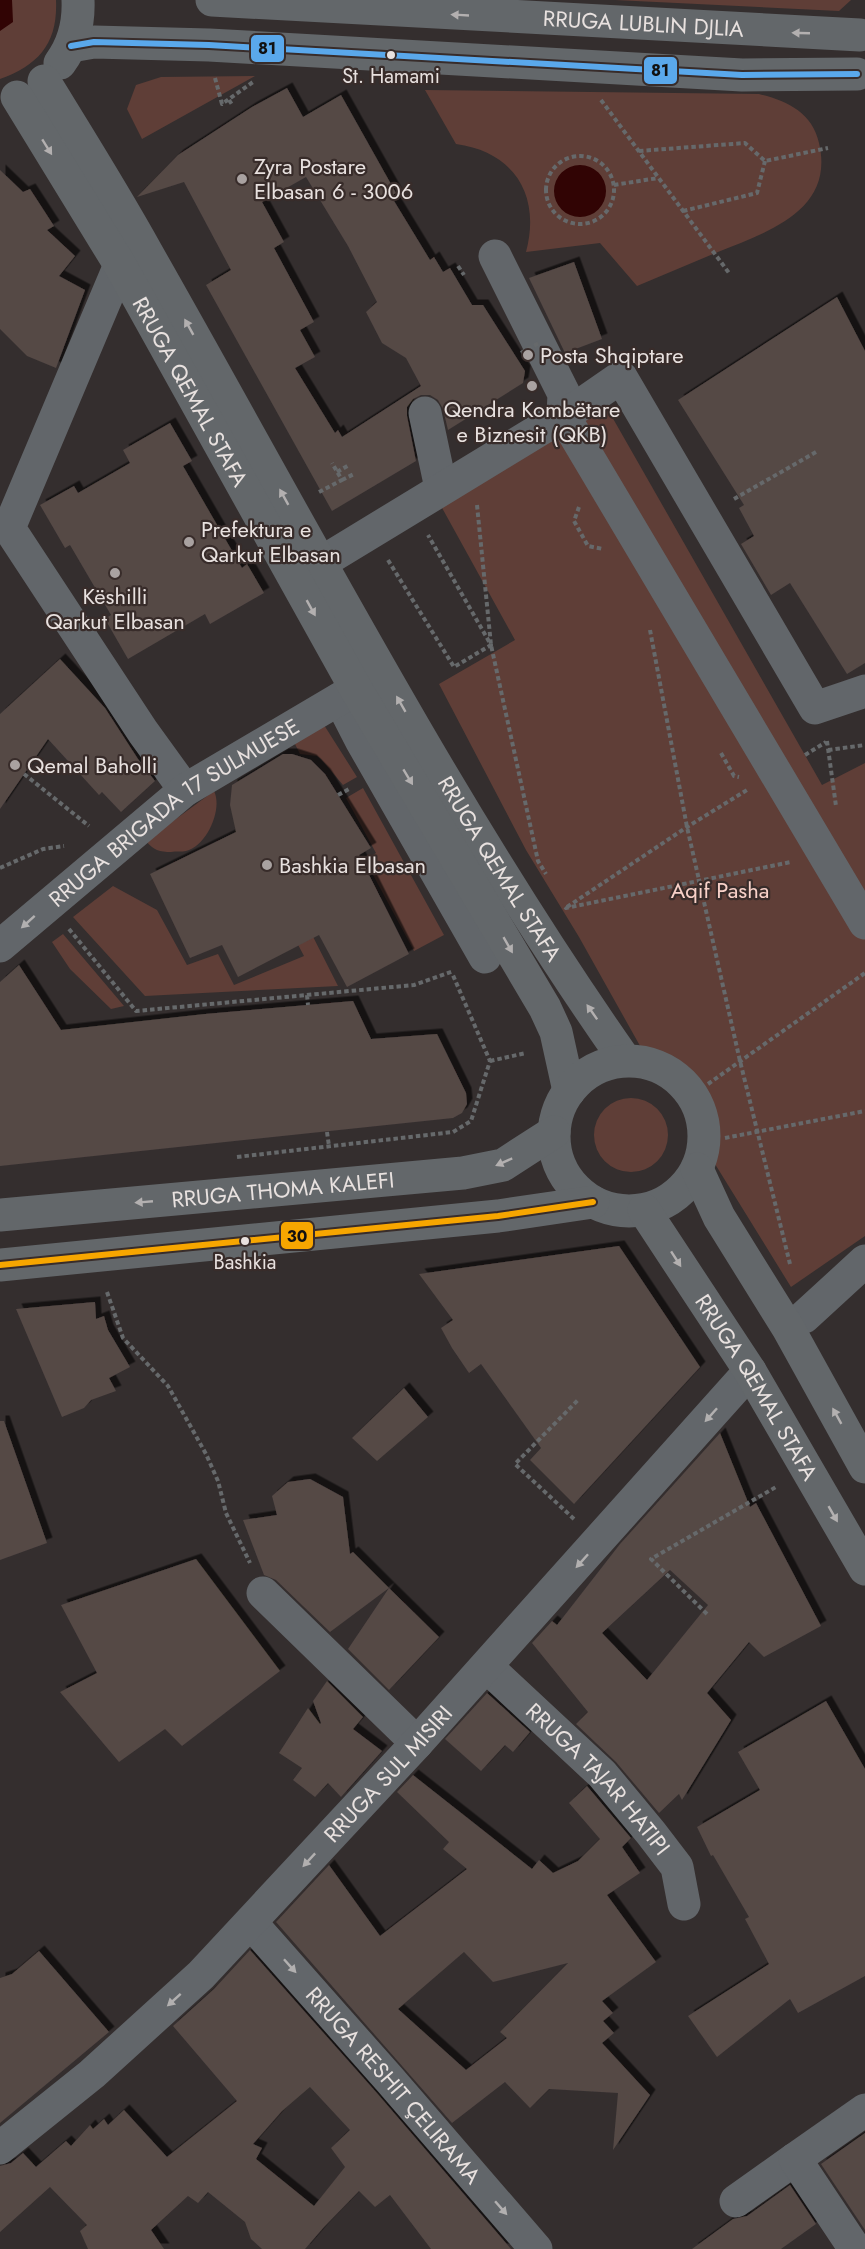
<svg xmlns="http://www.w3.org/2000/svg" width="865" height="2249" font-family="Jost,sans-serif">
<defs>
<filter id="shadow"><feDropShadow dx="5.5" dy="-5.5" stdDeviation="0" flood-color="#0009"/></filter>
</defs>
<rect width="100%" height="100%" fill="#342e2e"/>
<!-- green -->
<path fill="#5f3e37" d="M0,0H56C58,43 39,65 0,79Z
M615,0H851L839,11Z
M255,76L142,139L127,109L136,85L161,77Z
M425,90L759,94C787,101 812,112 819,143C835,211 767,232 718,252C691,263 664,275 637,286L600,243L526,252C541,196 515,152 456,144Z
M607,408L822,785L865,763V1236L791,1287L715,1164L713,1122L683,1071L644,1053L579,937L526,850L439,684L515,640L441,506Z
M324,725L357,777L343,785L321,759L317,756L300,754L294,742Z
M363,788L444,935L414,951L365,860L376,853L346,798Z
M214,791C223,809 207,846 186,851C182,852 176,851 171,852C160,852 153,850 146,841Z
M113,886L157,910L187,965L218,954L234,985L304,956L285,920L301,913L338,986L145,996L73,917Z
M63,934L124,1006L111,1009L70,969L52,942Z
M594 1135a37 37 0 1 1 74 0a37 37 0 1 1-74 0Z"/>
<!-- water -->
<path fill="#310404" d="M0,0H12L13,22L0,31Z
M554 191a26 26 0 1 1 52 0a26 26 0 1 1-52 0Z"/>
<!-- building -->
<path fill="#544845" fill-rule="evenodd" filter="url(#shadow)" d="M287,88L303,117L341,95L396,193L391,196L430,260L434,257L443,272L450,268L472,305H483L525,371L523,383L448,430L443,409L438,400L430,395H421L413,399L407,407V416L416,461L332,511L206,285L231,270L184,182L137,197L178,155L252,107ZM306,177L348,246L377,302L366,312L382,343L406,358L421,386L342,437L338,430L335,433L295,368L315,357L300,330L314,322L274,248L284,242L262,202Z
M0,170L23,192L30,189L54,226L47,230L75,256L59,276L85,290L56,368L27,356L0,329Z
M574,262L602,339L565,353L529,278Z
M837,297L865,351V663L847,674L790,583L771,595L741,544L754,536L739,508L744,505L678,400Z
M170,423L192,461L183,466L242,568L247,564L264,593L210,624L205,614L128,659L105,619L111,615L70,545L65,548L40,505L74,486L78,493L130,463L123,450Z
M60,659L105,708L138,759L155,781L121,812L102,792L99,795L48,739L0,809V714Z
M283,754H292L311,760L325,774L371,848L359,855L409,954L347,987L319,935L238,977L222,945L190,958L150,874L236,832L230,805L232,785Z
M19,965L61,1030L205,1014L353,1001L371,1039L437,1034L466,1093L467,1104L462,1113L453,1118L0,1166V982Z
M619,1246L700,1367L574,1504L530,1460L541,1448L481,1364L469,1373L452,1348L441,1328L453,1320L419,1274Z
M95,1302L96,1319L104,1316L108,1330L130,1367L109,1378L116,1391L91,1400L84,1408L62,1417L16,1309Z
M404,1388L428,1417L377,1461L352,1438Z
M0,1421H4L47,1543L0,1560Z
M720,1433L750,1507L756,1503L821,1626L764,1657L749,1642L707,1693L731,1720L682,1800L679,1794L659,1813L616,1762L576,1724L588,1712L532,1643L552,1621L557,1625L620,1544ZM670,1570L708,1605L647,1680L602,1633Z
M310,1479L343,1497L350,1554L353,1552L389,1588L330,1632L276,1580L264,1575L243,1520L277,1515L272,1496L288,1482Z
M196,1559L280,1671L182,1746L165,1729L119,1762L60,1692L97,1673L61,1605Z
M389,1588L439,1637L389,1690L348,1649Z
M327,1681L363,1717L353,1729L382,1751L341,1797L328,1783L315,1797L293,1780L302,1768L279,1753L308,1708L320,1724L321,1723L313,1701Z
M487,1693L530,1732L513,1752L505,1745L481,1771L445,1739Z
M826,1701L865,1769V1976L798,2013L790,1999L717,2057L688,2016L769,1964L745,1919L749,1917L713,1855L711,1856L697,1827L760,1790L738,1752Z
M413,1775L532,1869L539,1860L553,1873L578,1861L600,1839L569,1803L587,1786L631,1838L622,1847L640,1873L607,1895L656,1962L602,2001L613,2013L603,2021L614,2033L602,2043L650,2095L613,2150L618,2093L549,2089L530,2108L505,2082L452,2123L276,1922L329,1865L380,1936L467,1869L443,1849L449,1842L397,1792ZM464,1952L493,1982L568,1963L500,2032L507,2038L466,2070L398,2009Z
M250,1950L376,2092L511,2249H431L390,2195L375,2207L359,2191L324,2227L305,2249H262L251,2239L245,2222L208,2192L198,2203L188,2196L151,2230L164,2249H88L80,2231L87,2225L50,2187L0,2232V2166L11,2163L23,2153L36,2167L66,2141L71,2146L90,2125L93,2129L104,2119L108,2125L124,2110L167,2157L237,2101L173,2026L214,1989ZM310,2087L350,2130L331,2148L345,2167L314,2206L256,2159L262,2148L253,2144L282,2111Z
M39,1951L109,2032L0,2123V1978L12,1974Z
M865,2133V2230L821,2164Z
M790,2185L816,2224L781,2249H692L733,2219L747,2216Z"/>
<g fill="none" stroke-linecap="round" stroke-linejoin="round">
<!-- path -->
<path stroke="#66696b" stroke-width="4" stroke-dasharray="4.5 3" stroke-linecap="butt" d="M215,78L222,104L253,82
M229,100L233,106
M601,100L729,273
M639,151L745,143L765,161L828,148
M546 190a34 34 0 1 1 68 0a34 34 0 1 1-68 0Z
M614,185L658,178
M683,211L757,193L765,161
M458,266L464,275
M337,472L349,465
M342,480L354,474
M319,492L342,480L332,463
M734,499L816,452
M477,505L491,645L538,861L546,874
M579,507L574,521L588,546L603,549
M388,560L454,667L491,645L428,535
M650,630L687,827L740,1061L790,1264
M827,741L836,806
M828,750L865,745
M721,753L734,776L739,777
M805,755L826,742
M24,774L89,826
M338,795L351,788
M0,868L43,849L64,846
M565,907L566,908L791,862
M567,907L687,827L747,790
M69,929L136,1011L414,985L454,971
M307,995L308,1005
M490,1061L526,1053
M708,1084L865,973
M327,1132L329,1146
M725,1138L865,1111
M237,1157L453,1132L471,1121L490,1061L452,973
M107,1292L123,1338L168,1386L206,1454L218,1481L226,1513L250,1563
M574,1519L515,1464L578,1400
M707,1614L651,1559L776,1487"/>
<!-- minor -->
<g stroke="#62666a" stroke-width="33">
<path d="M495,256L564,394L563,415L865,923"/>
<path d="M120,265L9,528L143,732L185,790"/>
<path d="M425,413L441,488"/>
<path d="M296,578L582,404L621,377L815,708L865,691"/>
<path d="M340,699L361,740L485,957"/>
<path id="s1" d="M0,946L185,790L380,675"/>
<path d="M804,1317L865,1261"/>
<path d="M263,1593L417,1743"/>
<path id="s2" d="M487,1667L602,1774L651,1833L677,1867L684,1904"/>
<path id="s3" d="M251,1923L390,2080L536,2249"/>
<path id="s4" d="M0,2148L92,2074L201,1975L417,1743L750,1371"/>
<path d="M736,2201L795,2159"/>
<path d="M855,2249L795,2159L865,2110"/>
</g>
<!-- major -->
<g stroke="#63676a" stroke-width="33">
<path id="s5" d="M212,0L860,35"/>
<path d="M71,46L94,42L209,45L742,75L857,74"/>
<path d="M60,63C74,44 79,23 78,0"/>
<path id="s6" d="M44,81C79,138 115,195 147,253C302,525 445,804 625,1060"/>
<path id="s7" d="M17,97L120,265L356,689L545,1008L556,1032L569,1091"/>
<circle cx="629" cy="1136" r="75"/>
<path d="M697,1169L719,1217L788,1328L865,1467"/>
<path id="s8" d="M644,1210L750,1371L865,1569"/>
<path id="s9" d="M0,1215L463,1173L503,1165L554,1132"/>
<path d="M0,1265L498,1216L593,1202"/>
</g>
<!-- path-bridge -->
<path stroke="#66696b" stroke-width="4" stroke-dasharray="4.5 3" stroke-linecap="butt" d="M521,353L539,343"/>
<defs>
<path id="bus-1" d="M0,1265L498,1216L593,1202"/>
<path id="bus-2" d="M71,46L94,42L209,45L742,75L857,74"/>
</defs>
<!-- bus-1 casing -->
<use href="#bus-1" stroke="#382c2a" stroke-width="10"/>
<!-- bus-2 casing -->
<use href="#bus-2" stroke="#382c2a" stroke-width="10"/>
<!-- bus-1 -->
<use href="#bus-1" stroke="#f7a600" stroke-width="6"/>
<!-- bus-2 -->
<use href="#bus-2" stroke="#5aa8eb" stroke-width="6"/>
</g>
<!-- one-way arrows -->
<defs><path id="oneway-solid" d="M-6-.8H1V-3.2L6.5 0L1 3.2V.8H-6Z" transform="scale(1.5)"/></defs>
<g fill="#b3b0b0">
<use href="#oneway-solid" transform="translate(460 15) rotate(-177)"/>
<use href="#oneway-solid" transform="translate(801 33) rotate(-178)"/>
<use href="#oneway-solid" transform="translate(47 147) rotate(58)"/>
<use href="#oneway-solid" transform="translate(189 327) rotate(-119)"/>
<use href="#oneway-solid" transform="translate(284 497) rotate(-119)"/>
<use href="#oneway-solid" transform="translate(311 608) rotate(61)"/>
<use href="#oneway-solid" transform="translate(401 704) rotate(-120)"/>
<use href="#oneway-solid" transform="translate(408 777) rotate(59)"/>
<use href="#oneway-solid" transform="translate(508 945) rotate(60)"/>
<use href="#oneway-solid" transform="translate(592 1012) rotate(-125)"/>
<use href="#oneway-solid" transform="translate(504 1162) rotate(156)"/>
<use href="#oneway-solid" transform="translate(144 1202) rotate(175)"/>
<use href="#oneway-solid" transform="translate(676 1259) rotate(57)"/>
<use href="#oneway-solid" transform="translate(837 1416) rotate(-119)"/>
<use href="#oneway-solid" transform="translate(833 1514) rotate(60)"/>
</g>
<g fill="#b2b0b0">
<use href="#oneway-solid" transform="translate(28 922) rotate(138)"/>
<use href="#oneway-solid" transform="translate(711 1415) rotate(132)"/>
<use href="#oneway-solid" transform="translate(582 1561) rotate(132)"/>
<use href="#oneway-solid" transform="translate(309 1860) rotate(133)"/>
<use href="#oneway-solid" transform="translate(290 1966) rotate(48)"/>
<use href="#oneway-solid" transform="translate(174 2000) rotate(138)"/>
<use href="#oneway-solid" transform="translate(501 2208) rotate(49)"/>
</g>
<!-- markers -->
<g fill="#e8e1df" stroke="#382c2a" stroke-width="2">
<circle cx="391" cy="55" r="5"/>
<circle cx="245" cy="1241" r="5"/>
</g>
<g fill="#a9a2a1" stroke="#382c2a" stroke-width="2">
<circle cx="242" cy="179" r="6"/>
<circle cx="528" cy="355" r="6"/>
<circle cx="532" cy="386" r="6"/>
<circle cx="189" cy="542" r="6"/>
<circle cx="115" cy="573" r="6"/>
<circle cx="15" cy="765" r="6"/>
<circle cx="267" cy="865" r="6"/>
</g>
<g text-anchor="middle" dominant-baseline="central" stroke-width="4.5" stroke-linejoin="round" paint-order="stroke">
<!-- bus labels -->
<g font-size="20" fill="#e8e1df" stroke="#382c2a">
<text x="391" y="76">St. Hamami</text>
<text x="245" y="1262">Bashkia</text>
</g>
<!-- street labels -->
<g font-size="22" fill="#e8e1df" stroke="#382c2a">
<text stroke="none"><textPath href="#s5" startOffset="432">RRUGA LUBLIN DJLIA</textPath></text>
<text stroke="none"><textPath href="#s7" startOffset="342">RRUGA QEMAL STAFA</textPath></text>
<text stroke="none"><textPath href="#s1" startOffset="220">RRUGA BRIGADA 17 SULMUESE</textPath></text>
<text stroke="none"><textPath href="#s6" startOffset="910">RRUGA QEMAL STAFA</textPath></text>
<text stroke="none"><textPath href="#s9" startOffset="284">RRUGA THOMA KALEFI</textPath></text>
<text stroke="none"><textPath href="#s8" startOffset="210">RRUGA QEMAL STAFA</textPath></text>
<text stroke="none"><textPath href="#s4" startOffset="540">RRUGA SUL MISIRI</textPath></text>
<text stroke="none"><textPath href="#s2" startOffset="158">RRUGA TAJAR HATIPI</textPath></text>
<text stroke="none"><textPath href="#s3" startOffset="216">RRUGA RESHIT ÇELIRAMA</textPath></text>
</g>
<!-- poi labels -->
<g font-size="22" fill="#e8e1df" stroke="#382c2a" text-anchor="start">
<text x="254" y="166">Zyra Postare<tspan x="254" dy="25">Elbasan 6 - 3006</tspan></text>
<text x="540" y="355">Posta Shqiptare</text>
<text x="532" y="409" text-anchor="middle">Qendra Kombëtare<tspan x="532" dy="25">e Biznesit (QKB)</tspan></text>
<text x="201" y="529">Prefektura e<tspan x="201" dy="25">Qarkut Elbasan</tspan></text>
<text x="115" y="596" text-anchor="middle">Këshilli<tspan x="115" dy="25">Qarkut Elbasan</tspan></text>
<text x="27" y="765">Qemal Baholli</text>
<text x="279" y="865">Bashkia Elbasan</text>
</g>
<!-- park labels -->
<g font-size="22" fill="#f8d1c8" stroke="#382c2a">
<text x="720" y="890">Aqif Pasha</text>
</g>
</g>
<g stroke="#382c2a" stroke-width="2">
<rect x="250" y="34" width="35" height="29" rx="6" fill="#5aa8eb"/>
<rect x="643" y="56" width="35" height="29" rx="6" fill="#5aa8eb"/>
<rect x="280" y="1221" width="34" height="29" rx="6" fill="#f7a600"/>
</g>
<g font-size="16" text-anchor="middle" font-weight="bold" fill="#111">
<text x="267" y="54">81</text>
<text x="660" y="76">81</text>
<text x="297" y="1242">30</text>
</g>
</svg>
